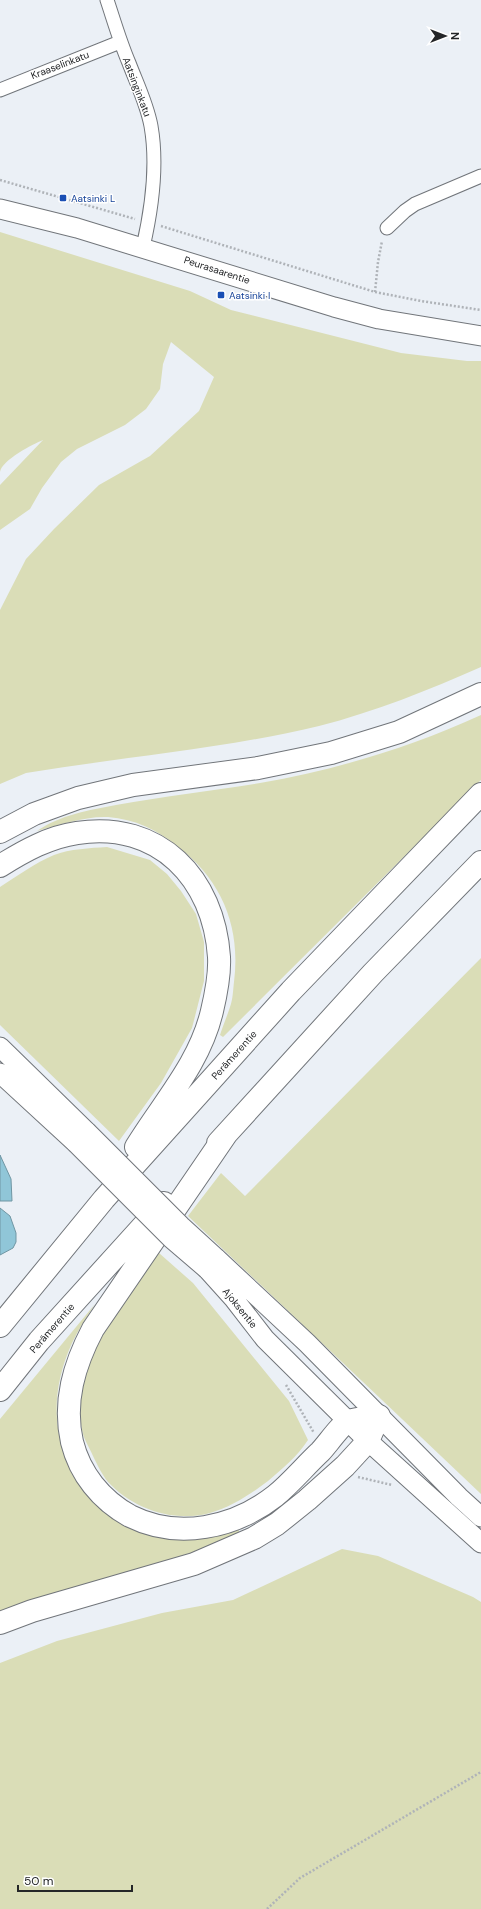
<svg xmlns="http://www.w3.org/2000/svg" width="481" height="1909" font-family="'DM Sans',sans-serif">
<rect width="100%" height="100%" fill="#ebf0f6"/>
<!-- green -->
<path fill="#daddb7" d="M0,232L190,291L231,310L401,353L467,361H481V667C429,690 374,712 319,726C223,749 123,757 26,773L0,784V610L26,559L54,529L99,485L150,456L199,411L214,377L171,342L163,364L160,389L146,409L125,425L77,449L61,462L42,488L30,509L0,530V485L43,440C33,444 2,460 0,472Z
M481,715V780L223,1037L220,1035C223,1026 227,1016 230,1007C233,999 233,990 234,982C241,927 222,880 177,846C157,830 135,819 108,817C85,816 59,825 37,831C60,815 89,810 116,805C164,796 212,791 260,783C336,770 411,747 481,715Z
M107,847L150,860L167,874L181,891L196,914L204,942V981L192,1028L161,1083L119,1141L0,1025V887C17,876 35,863 54,855C70,849 90,848 107,847Z
M481,958V1494L188,1216L221,1173L245,1196Z
M159,1253L193,1283L289,1401L308,1440C297,1457 283,1468 268,1481C251,1494 231,1507 210,1513C174,1523 133,1509 108,1482C102,1475 97,1464 93,1456C90,1449 85,1441 83,1434C79,1419 79,1400 82,1386C91,1338 131,1292 159,1253Z
M95,1304C87,1317 78,1330 72,1343C44,1405 54,1465 104,1511L238,1528L240,1534C217,1545 193,1552 169,1560C113,1578 56,1592 0,1611V1419Z
M342,1549L378,1556L473,1597L481,1602V1909H0V1663L57,1641L162,1613L233,1600Z"/>
<!-- water -->
<path fill="#90c6d8" stroke="#7096a3" d="M0,1155L11,1179L12,1201H0Z
M0,1208L10,1216L16,1233V1242L13,1248L0,1255Z"/>
<g fill="none" stroke-linecap="round" stroke-linejoin="round">
<defs>
<path id="street" d="M107,0C114,21 120,42 129,63C137,84 147,104 151,126C158,166 152,208 143,247
M0,90L120,42
M387,228L405,211L415,204L481,176"/>
<path id="secondary" d="M0,209L77,228L334,307L379,319L481,336
M0,1047L87,1132
M0,1073L76,1143
M216,1258L307,1343L459,1497L481,1517
M207,1269L234,1299L265,1339L368,1441L481,1543"/>
<path id="highway" d="M0,832L34,814L78,798L133,785L258,768L331,753L399,732L481,694
M0,866C24,851 49,837 77,833C159,820 214,879 219,957C220,974 216,994 212,1011C200,1063 163,1103 136,1147
M227,1133L93,1329C74,1365 63,1402 72,1442C80,1474 101,1500 130,1516C178,1540 234,1528 275,1496C291,1483 305,1466 320,1452C327,1445 341,1424 349,1421C358,1418 369,1418 379,1416
M218,1143L373,973L481,862
M0,1326L104,1199L291,991L481,794
M0,1390L39,1341L164,1203
M0,1623L32,1611L194,1564L254,1538L277,1524L307,1500L345,1466L368,1441L379,1416"/>
</defs>
<!-- street casing -->
<use href="#street" stroke="#71757a" stroke-width="15"/>
<!-- secondary casing -->
<use href="#secondary" stroke="#71757a" stroke-width="21"/>
<!-- highway casing -->
<use href="#highway" stroke="#71757a" stroke-width="24"/>
<!-- path -->
<path stroke="#afb3b8" stroke-width="2.5" stroke-dasharray="2 2" stroke-linecap="butt" d="M0,180L135,219
M161,226L375,292L421,301L481,310
M375,292L378,262L382,241
M286,1385L314,1433
M358,1477L392,1485
M267,1909L300,1878L481,1772"/>
<!-- street -->
<use href="#street" stroke="#fff" stroke-width="13"/>
<!-- secondary -->
<use href="#secondary" stroke="#fff" stroke-width="19"/>
<!-- highway -->
<use href="#highway" stroke="#fff" stroke-width="22"/>
<defs>
<path id="secondary-bridge" d="M87,1132L181,1226L216,1258
M76,1143L172,1239L207,1269"/>
</defs>
<!-- secondary-bridge casing -->
<use href="#secondary-bridge" stroke="#71757a" stroke-width="21" stroke-linecap="butt"/>
<!-- secondary-bridge -->
<use href="#secondary-bridge" stroke="#fff" stroke-width="19"/>
</g>
<!-- markers -->
<g fill="#1a4fb4" stroke="#fff" stroke-width="1.5">
<rect x="59" y="194" width="8" height="8" rx="2"/>
<rect x="217" y="291" width="8" height="8" rx="2"/>
</g>
<g text-anchor="middle" dominant-baseline="central" stroke-width="3" stroke-linejoin="round" paint-order="stroke">
<!-- street labels -->
<g font-size="10" fill="#242628" stroke="#fff">
<text transform="translate(60 65) rotate(-21)">Kraaselinkatu</text>
<text transform="translate(137 87) rotate(69)">Aatsinginkatu</text>
<text transform="translate(217 270) rotate(18)">Peurasaarentie</text>
<text transform="translate(234 1055) rotate(-48)">Perämerentie</text>
<text transform="translate(240 1308) rotate(51)">Ajoksentie</text>
<text transform="translate(52 1328) rotate(-49)">Perämerentie</text>
</g>
<!-- transit labels -->
<g font-size="10" fill="#164399" stroke="#fff" text-anchor="start">
<text x="71" y="198">Aatsinki L</text>
<text x="229" y="295">Aatsinki I</text>
</g>
</g>
<!-- north arrow -->
<g transform="translate(445 36) rotate(90)" stroke="#ffffff" stroke-width="3" paint-order="stroke">
<path d="M0-3L7 15L0 10L-7 15Z" fill="#242628"/>
<text y="-6" font-size="11" font-weight="bold" text-anchor="middle" fill="#242628">N</text>
</g>
<!-- scale -->
<path d="M18 1885v6h114v-6" fill="none" stroke="#242628" stroke-width="2"/>
<text x="24" y="1885" font-size="12" fill="#242628" stroke="#ffffff" stroke-width="3" paint-order="stroke">50 m</text>
</svg>
